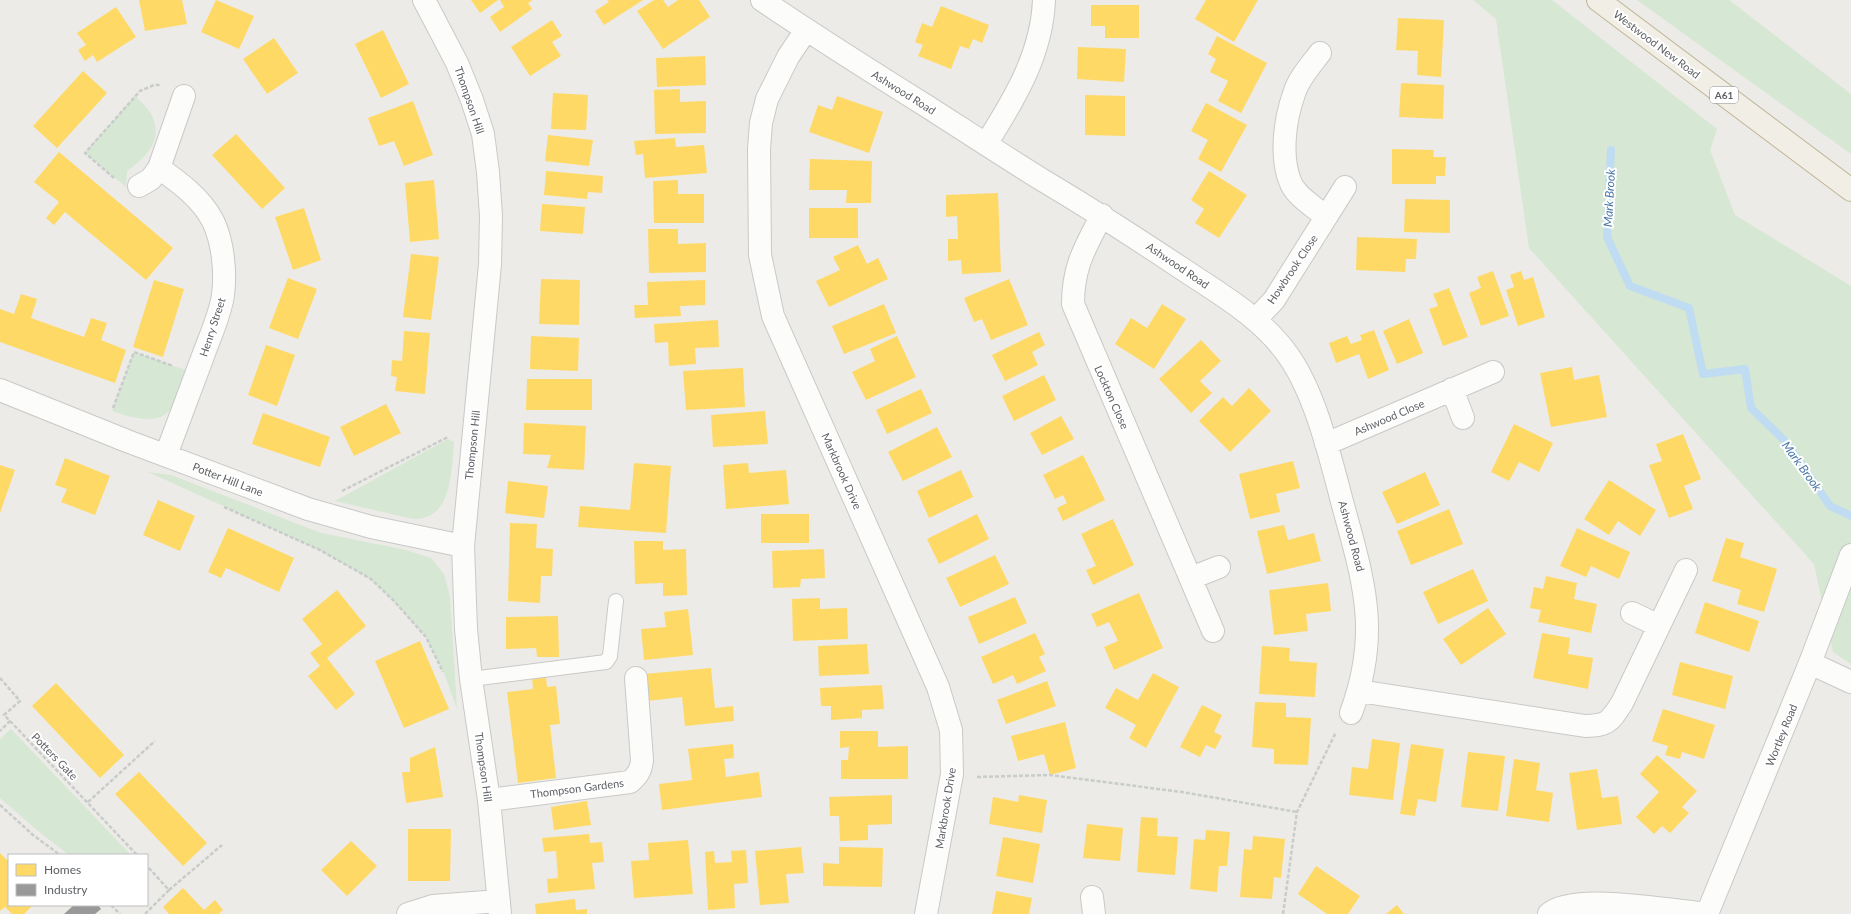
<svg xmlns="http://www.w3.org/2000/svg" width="1851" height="914" font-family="Lato,sans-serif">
<rect width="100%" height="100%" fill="#ecebe7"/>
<!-- green -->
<path fill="#d6e7d4" d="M1473,0H1552L1717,129L1710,150L1735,215L1851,286V664L1833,652L1814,564L1529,248L1496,19Z
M1637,0H1729L1851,94V154Z
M135,96C140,101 146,106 150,112C165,137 148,157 127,171L126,187L85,153Z
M134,352L185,370C181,381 179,393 174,403C163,429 131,417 112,411Z
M448,439L454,442C451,470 453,520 413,519L335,501Z
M148,472L171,475L321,533L406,550L431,558L444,574L450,597L457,709L444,673L426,637L394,601L371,579L320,550Z
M11,729L131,855H69L38,831L0,798V739Z"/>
<!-- homes -->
<path fill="#ffd966" d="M139,0H182L187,24L145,31Z
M216,0L254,16L239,49L201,32Z
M471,0H498L480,13Z
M500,0H533L528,3L532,9L500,32L490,17L504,7Z
M607,0H643L604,25L595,11L609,2Z
M654,0H663L668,7L678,0H699L710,17L663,49L637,11Z
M1206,0H1258L1234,42L1195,19Z
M1091,5H1139V38H1105V26H1091Z
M941,6L989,25L982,43L973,39L969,49L960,46L951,69L918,56L923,45L915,42L922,23L932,27Z
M116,7L136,37L97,62L93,55L85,61L78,50L86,45L77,33Z
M1398,18L1444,20L1441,77L1417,75L1418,51L1396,50Z
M552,20L562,36L552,42L561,56L530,76L511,47Z
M383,30L409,84L381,98L355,44Z
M1217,36L1267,63L1241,113L1218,101L1228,81L1210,72L1216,59L1208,54Z
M274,38L298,73L267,94L243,59Z
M1078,47L1126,49L1124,82L1077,79Z
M705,56L706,85L657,87L656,58Z
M83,71L107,93L57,148L33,126Z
M1401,83L1444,85L1443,119L1399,117Z
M680,89V102L706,101V133L655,134L654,90Z
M553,93L588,95L586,130L551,129Z
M1085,95L1125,96V136L1085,135Z
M837,96L883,112L869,153L809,132L818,105L832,110Z
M413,101L433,155L404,166L394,141L379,146L368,118Z
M1206,103L1247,125L1221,172L1198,159L1208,140L1191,131Z
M236,134L285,188L262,209L212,155Z
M548,135L593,140L589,166L545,161Z
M675,138L676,147L704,145L707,173L645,178L643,154L636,155L634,141Z
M1392,149L1434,150L1433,157H1446L1445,176H1436V184H1392Z
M59,152L173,248L146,280L65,212L54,225L46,218L59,202L34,182Z
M810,159L872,161L871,203H846L847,190H809Z
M546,171L603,176L602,193L588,192L587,199L544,195Z
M1209,171L1247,195L1219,238L1195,223L1204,209L1191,200Z
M434,180L439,239L410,242L405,183Z
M678,180V194H704V223H654L653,181Z
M998,193L1001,272L962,274L961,260L948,261V239H958L957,216L946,217V195Z
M1405,199L1450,200V233L1404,232Z
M542,204L585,207L583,234L540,231Z
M304,208L321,260L293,270L275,217Z
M809,208H858V238H809Z
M648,229H678V244L706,243V272L649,273Z
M1357,237L1417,239L1416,259H1406L1405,272L1356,270Z
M858,245L867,264L878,258L888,279L829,307L816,281L840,270L833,257Z
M411,254L439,257L431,320L403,317Z
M1493,271L1509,316L1481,326L1469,293L1481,288L1477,277Z
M1521,271L1524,280L1533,277L1545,317L1518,326L1506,290L1514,287L1510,275Z
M288,278L317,289L298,339L269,328Z
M541,279L580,280L579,325L539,324Z
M1009,279L1028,325L991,340L982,319L974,322L964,298Z
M154,280L184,289L163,357L133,347Z
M705,280V305L680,306L681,316L635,318L634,305H648L647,282Z
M1449,288L1468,337L1443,346L1429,309L1438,306L1433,294Z
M21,294L37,299L31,318L84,337L91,318L107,323L101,340L126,350L115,383L0,342V309L14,314Z
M884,304L896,333L844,354L832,326Z
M1162,304L1186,319L1154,369L1115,344L1131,318L1147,328Z
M1409,319L1423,353L1397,364L1383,331Z
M718,320L719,347L695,348L696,364L669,366L668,342L655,343L654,324Z
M1374,330L1389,370L1368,379L1359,354L1336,363L1329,343L1347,336L1351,344L1362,340L1360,335Z
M404,331L430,333L425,394L395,391L397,377L391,376L392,360L402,361Z
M1039,332L1045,345L1032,352L1038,365L1005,381L992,355Z
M531,336L579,338L578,371L530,369Z
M897,336L916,377L866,400L852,372L875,361L870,349Z
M1201,340L1221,361L1200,381L1212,393L1191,413L1159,379Z
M266,345L295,355L277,406L248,395Z
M1572,367L1574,380L1599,375L1607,417L1551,427L1540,373Z
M743,368L745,407L686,410L683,371Z
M1044,375L1056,400L1014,421L1002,396Z
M527,379H592V410H526Z
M1249,388L1271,411L1230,452L1199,421L1223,397L1232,406Z
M921,389L932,413L887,434L876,410Z
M386,404L401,433L354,456L340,427Z
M765,411L768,444L713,447L711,415Z
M263,413L330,437L320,467L252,444Z
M1061,416L1074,439L1042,455L1030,433Z
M524,423L586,426L584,470L547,468L551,455L523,454Z
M1514,424L1553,443L1539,472L1519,462L1509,481L1491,472Z
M937,427L952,457L903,481L888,452Z
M1683,434L1701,479L1684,486L1693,509L1669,518L1649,465L1662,461L1656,444Z
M1083,455L1105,500L1063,521L1057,508L1067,503L1063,495L1055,499L1043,475Z
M65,458L110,476L95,515L61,502L67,489L55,485Z
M1293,461L1300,488L1276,494L1280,512L1250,519L1239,474Z
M634,463L671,466L666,533L578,527L580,506L630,510Z
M748,463L749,473L786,470L789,504L726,509L723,465Z
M0,465L15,470L0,513Z
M961,470L973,497L929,518L917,491Z
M1425,472L1440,505L1397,524L1382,492Z
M1609,480L1656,510L1640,536L1618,521L1609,535L1584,519Z
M508,481L548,486L544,518L505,513Z
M158,500L195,516L180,551L143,535Z
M1449,509L1463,544L1411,565L1397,531Z
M761,514H809V543H761Z
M977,514L989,539L939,564L927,539Z
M1113,519L1134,565L1093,585L1086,570L1096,566L1081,534Z
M510,523L537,524L536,548L553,549L552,576H541L540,603L508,601Z
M1284,525L1288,540L1314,533L1321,561L1267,574L1257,531Z
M228,528L294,558L279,592L226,568L221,578L208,572Z
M1577,528L1630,552L1619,579L1591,566L1586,577L1560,566Z
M1726,538L1744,543L1740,557L1777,569L1764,612L1737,604L1741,590L1712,581Z
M634,541H663V550L686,549L687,595L663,596V583L635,584Z
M824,549L825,578L801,579L800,587L773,588L772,551Z
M995,555L1009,584L960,607L946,578Z
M1473,569L1488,601L1438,624L1423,592Z
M1546,576L1577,583L1574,599L1597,604L1591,633L1538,622L1541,610L1530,608L1534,587L1543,589Z
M1328,583L1331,611L1306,614L1308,631L1274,635L1269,590Z
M337,590L366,626L327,658L355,694L336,710L308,676L320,666L310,653L322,644L302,619Z
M1139,593L1163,648L1114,670L1104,647L1118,641L1109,622L1097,627L1091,614Z
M1015,597L1027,623L979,644L968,617Z
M820,598V609L847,608L848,639L793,641L792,599Z
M1705,602L1759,621L1749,652L1695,633Z
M1488,608L1506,634L1461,665L1443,639Z
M688,609L693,655L644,660L641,629L666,627L664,612Z
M558,616L559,657H537L536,648L506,649V617Z
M1035,633L1045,654L1039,657L1046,671L1017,684L1013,675L993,684L981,657Z
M1542,633L1570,638L1568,654L1593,658L1588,689L1533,678Z
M420,641L449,709L404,728L375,661Z
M867,644L869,674L819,676L818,646Z
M1262,646L1290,648L1289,661L1317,663L1315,697L1259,694Z
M1680,662L1733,676L1725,709L1672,695Z
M711,668L715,708L733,706L734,721L685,726L682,697L647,701L644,674Z
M1153,673L1179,687L1146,748L1129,738L1136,725L1105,708L1116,688L1138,700Z
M546,677L547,687L556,686L560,724L550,725L556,778L518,783L507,692L533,689L532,678Z
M1047,681L1056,706L1006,724L997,700Z
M56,683L124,755L100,778L32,706Z
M882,685L884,709L862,710V718L831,720V706H821L820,688Z
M1255,702L1286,703V717L1311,718L1308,765L1274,764V749L1252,747Z
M1202,705L1222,715L1214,732L1222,736L1215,749L1206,745L1200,757L1180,747Z
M1663,709L1715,725L1704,759L1682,752L1680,759L1665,755L1668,746L1652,741Z
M1065,722L1076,768L1050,775L1044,754L1018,761L1011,736Z
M840,731H878V747L908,746V779H841V760H848L849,747L840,748Z
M1372,739L1400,743L1393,800L1349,795L1352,767L1368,769Z
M733,744L734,758L724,759L726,777L759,772L762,797L662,810L659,784L692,780L688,749Z
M1411,744L1444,749L1436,802L1418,799L1415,816L1400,814Z
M435,747L443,797L406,803L402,772H410V758Z
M1468,752L1505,756L1498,811L1461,807Z
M1657,755L1697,791L1682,807L1689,813L1670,833L1662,826L1654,834L1636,817L1659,792L1640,774Z
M1514,759L1540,763L1536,790L1553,793L1549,822L1506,816Z
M1597,769L1602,798L1618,796L1622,824L1577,830L1569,773Z
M139,772L207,843L183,866L115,794Z
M892,795V824L868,825V840L840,841L839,816H830L829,797Z
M1019,795L1047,800L1042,833L989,824L993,797L1018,802Z
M587,801L591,825L554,830L551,807Z
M1141,817L1158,818L1157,836L1178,837L1175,875L1137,872Z
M1087,824L1123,828L1120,861L1083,858Z
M408,829H451L450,881H408Z
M1206,830L1230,832L1227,866H1219L1217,892L1190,889L1194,839L1205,840Z
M589,834L590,843L602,842L604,862L592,863L595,889L548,893L547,879L558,878L556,851L544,852L542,838Z
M1253,836L1285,839L1281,878L1274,877L1272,899L1240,897L1244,849L1252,850Z
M1003,837L1040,844L1033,883L996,876Z
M688,840L693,894L634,898L631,861L649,860L648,843Z
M351,841L377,866L347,896L321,870Z
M801,847L804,873L786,874L789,903L760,905L755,851Z
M839,847L883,848L882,887L823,886V863L839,864Z
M746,850L748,883L734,884L735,908L708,910L705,852L714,851L715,863L732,862L731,851Z
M0,853L9,862V905H33L24,914H12L5,907L0,911Z
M1316,866L1360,896L1348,914H1327L1298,894Z
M183,888L204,910L215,900L223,910L219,914H169L163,907Z
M996,891L1032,898L1029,914H992Z
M575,899L576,910L587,909V914H536L535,904Z
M1397,905L1404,914H1386Z"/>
<!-- industry -->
<path fill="#999" d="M74,905H98L101,909L95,914H64Z"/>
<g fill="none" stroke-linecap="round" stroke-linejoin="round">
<!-- stream -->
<path stroke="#bfdcf2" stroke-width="8" d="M1611,150L1607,237L1630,286L1689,308L1703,374L1745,369L1751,408L1786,442L1830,506L1851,516"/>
<defs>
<path id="service" d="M471,679L606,662L610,656L616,601"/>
<path id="minor" d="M424,0L457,63L472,100L483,134L488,172L491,216L490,264L463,546L466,629L471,679L489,800L500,914
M762,0C816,37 872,72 928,107C967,132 1005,157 1044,181C1091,209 1136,238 1181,268C1220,294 1263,318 1290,358C1319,401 1333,470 1347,520C1367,592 1378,640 1351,713
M806,30L788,57L767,99L761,123L759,149L760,255L773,316L938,687L951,730L952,774L926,914
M1320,53C1311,65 1298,79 1294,94C1285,119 1280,155 1290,181C1295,196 1315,207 1326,217
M986,144C1014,100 1042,54 1044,0
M159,168C179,182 201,198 213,221C223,242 226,272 223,295C220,316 210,336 203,356C191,389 178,422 166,455
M139,186L151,179L159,168L184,96
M1102,215C1085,248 1073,266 1073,304L1213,631
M1256,319L1274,300L1345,187
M1452,389L1463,418
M0,390L127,441L308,509L371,527L463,546
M1326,444L1493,372
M1191,578L1219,567
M1632,613L1659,626
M1810,663L1851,682
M1359,691L1585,726C1608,725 1609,723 1622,703L1686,570
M489,800L630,782C638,775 641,770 642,760L636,678
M1092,897L1094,914
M408,914L433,906L499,901
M1549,914C1572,892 1674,911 1708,914"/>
<path id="tertiary" d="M1707,914L1810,663L1851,555"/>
<path id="trunk" d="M1598,0L1851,190"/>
</defs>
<!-- service casing -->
<use href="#service" stroke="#c9c9c9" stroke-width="16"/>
<!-- minor casing -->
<use href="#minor" stroke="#c9c9c9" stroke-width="24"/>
<!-- tertiary casing -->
<use href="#tertiary" stroke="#c9c9c9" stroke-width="24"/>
<!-- trunk casing -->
<use href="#trunk" stroke="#c1b597" stroke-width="24"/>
<!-- path -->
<path stroke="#c8ccca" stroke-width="2.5" stroke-dasharray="4 2" stroke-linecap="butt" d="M114,178L85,153L140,91L154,85H160
M113,408L134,352L173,366
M342,491L448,437
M224,507L320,550L371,579L394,601L426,637L443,672
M0,678L20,701L4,715L10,721L0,731
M10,721L137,855
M977,777L1050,775L1182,792L1297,812
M88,802L155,741
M0,805L33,835L60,855
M169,890L222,845
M111,905L120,914
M145,914L169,890L147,866
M1283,914L1297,812L1336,732"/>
<!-- service -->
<use href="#service" stroke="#fcfcfb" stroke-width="14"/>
<!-- minor -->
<use href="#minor" stroke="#fcfcfb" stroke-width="22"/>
<!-- tertiary -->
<use href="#tertiary" stroke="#fcfcfb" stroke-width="22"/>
<!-- trunk -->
<use href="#trunk" stroke="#f0eee5" stroke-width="22"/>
</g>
<g text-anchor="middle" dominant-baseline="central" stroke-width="4" stroke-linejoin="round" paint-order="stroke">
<!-- shield labels -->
<rect fill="#fff" stroke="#8e9092" stroke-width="1" x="1710" y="87" width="28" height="16" rx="3"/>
<g font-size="10" font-weight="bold" fill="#5d6064">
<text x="1724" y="95">A61</text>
</g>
<!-- street labels -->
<g font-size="11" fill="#5d6064" stroke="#fff">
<text transform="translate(1657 44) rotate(37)">Westwood New Road</text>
<text transform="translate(904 92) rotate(32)">Ashwood Road</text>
<text transform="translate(470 100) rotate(71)">Thompson Hill</text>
<text transform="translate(1178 265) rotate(34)">Ashwood Road</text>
<text transform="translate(1292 269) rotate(-56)">Howbrook Close</text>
<text transform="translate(212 327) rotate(-72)">Henry Street</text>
<text transform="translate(1112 397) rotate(66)">Lockton Close</text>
<text transform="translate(1389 417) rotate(-23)">Ashwood Close</text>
<text transform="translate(472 445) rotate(-84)">Thompson Hill</text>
<text transform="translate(842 471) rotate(66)">Markbrook Drive</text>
<text transform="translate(228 479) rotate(21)">Potter Hill Lane</text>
<text transform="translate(1352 536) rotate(75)">Ashwood Road</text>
<text transform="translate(1781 735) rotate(-68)">Wortley Road</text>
<text transform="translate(55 756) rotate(46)">Potters Gate</text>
<text transform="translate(484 767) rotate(82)">Thompson Hill</text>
<text transform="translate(577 788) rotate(-7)">Thompson Gardens</text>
<text transform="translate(945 808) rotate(-81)">Markbrook Drive</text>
</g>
<!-- water labels -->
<g font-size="12" font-style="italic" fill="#4a76a8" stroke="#fff">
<text transform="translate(1609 198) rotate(-87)">Mark Brook</text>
<text transform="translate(1802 466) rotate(54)">Mark Brook</text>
</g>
</g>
<!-- legend -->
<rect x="8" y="854" width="140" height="52" fill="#ffffff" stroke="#bebfc1"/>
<rect x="16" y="864" width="20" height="12" fill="#ffd966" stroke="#bebfc1"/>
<text x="44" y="874" font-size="12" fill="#5d6064">Homes</text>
<rect x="16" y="884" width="20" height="12" fill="#999999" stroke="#bebfc1"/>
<text x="44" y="894" font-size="12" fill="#5d6064">Industry</text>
</svg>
